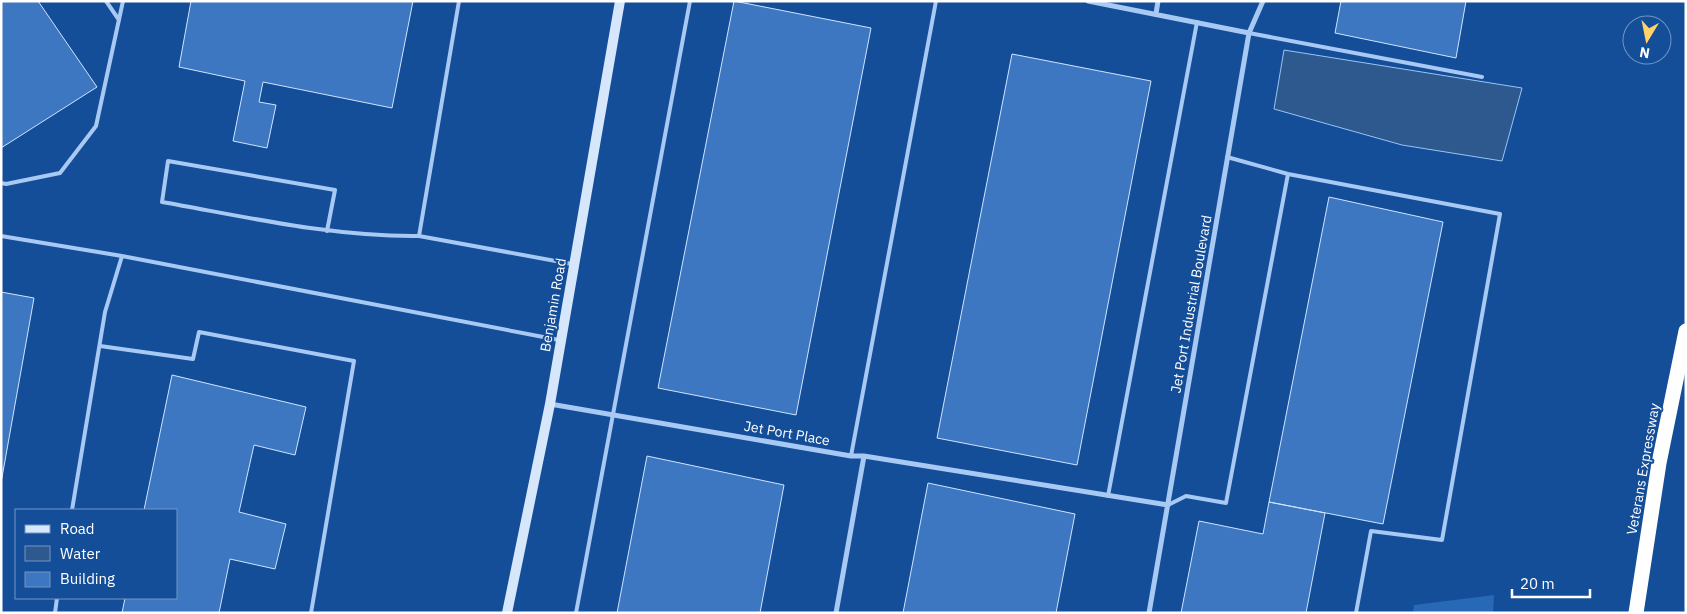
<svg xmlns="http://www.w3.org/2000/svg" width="1687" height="614" font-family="'IBM Plex Sans',sans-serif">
<rect width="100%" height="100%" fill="#144e99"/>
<!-- green -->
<path fill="#2768b7" d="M1494,595L1493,613H1413L1414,605Z"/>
<!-- water -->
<path fill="#2d598f" stroke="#99c4f6" d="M1284,50L1522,88L1502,161L1402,145L1274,109Z"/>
<!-- building -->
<path fill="#3d77c1" stroke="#cfe4fd" d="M1,1H38L97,87L1,148Z
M191,1H413L392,108L263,82L259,102L276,105L267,148L233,141L245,81L179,67Z
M734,1L871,28L796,415L658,388Z
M1341,1H1466L1456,58L1335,33Z
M1012,54L1151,81L1077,465L937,438Z
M1329,197L1443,222L1383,524L1269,502Z
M1,292L34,298L1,483Z
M172,375L306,407L295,455L254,445L239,512L286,524L275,569L230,559L219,613H122L125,598H176V510H144Z
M647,456L784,485L760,613H617Z
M928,483L1075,514L1056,613H903Z
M1269,502L1325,513L1306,613H1181L1199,521L1263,534Z"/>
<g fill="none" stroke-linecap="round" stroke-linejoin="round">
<!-- lane -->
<path stroke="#a7c9f3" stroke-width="4" d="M106,1L119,20
M459,1L419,236L572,264
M1249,33L1482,77
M1227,157L1288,174L1500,214L1442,540L1371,531L1356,613
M1,183L6,184L60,173L96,126L123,1
M327,231L335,190L168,161L162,202C247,217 332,237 419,236
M1,236L122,256L559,340
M100,346L193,359L199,332L354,361L311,613
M851,456L936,1
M1108,496L1197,22
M1168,505L1186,496L1226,503L1288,174
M72,510L105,312L122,256
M55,613L57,598
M576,613L690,1"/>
<!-- street -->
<path stroke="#a7c9f3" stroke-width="5" d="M1088,1L1249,33
M1156,14L1158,1
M550,404L851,456H864L1168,505
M836,613L864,456
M1149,613L1249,33L1263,1"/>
<!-- secondary -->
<path stroke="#d6e7fc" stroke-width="10" d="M507,613L550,404L620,1"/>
<!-- highway -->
<path stroke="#fff" stroke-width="15" d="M1636,613L1659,463L1686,331"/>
</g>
<g text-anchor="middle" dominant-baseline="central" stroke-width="4" stroke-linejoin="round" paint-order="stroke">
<!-- street labels -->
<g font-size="14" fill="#fff" stroke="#144e99">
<text transform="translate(1191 304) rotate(-80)">Jet Port Industrial Boulevard</text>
<text transform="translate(553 305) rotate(-80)">Benjamin Road</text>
<text transform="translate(787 433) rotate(10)">Jet Port Place</text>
<text transform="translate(1643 469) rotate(-80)">Veterans Expressway</text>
</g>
</g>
<!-- border -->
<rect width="1687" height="614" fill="none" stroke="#ffffff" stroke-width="5"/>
<!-- legend -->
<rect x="15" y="509" width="162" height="90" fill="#144e99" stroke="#7295c2"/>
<rect x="25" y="525" width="25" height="8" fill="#d6e7fc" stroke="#7295c2"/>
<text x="60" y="534" font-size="15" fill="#ffffff">Road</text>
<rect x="25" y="546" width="25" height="15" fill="#2d598f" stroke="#7295c2"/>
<text x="60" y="559" font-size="15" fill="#ffffff">Water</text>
<rect x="25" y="572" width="25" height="15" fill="#3d77c1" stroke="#7295c2"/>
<text x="60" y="584" font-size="15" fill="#ffffff">Building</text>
<!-- north arrow -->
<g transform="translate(1647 40) rotate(190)"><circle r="24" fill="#144e99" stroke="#7295c2"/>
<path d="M0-4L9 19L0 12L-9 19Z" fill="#ffd368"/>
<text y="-8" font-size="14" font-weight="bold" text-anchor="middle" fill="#ffffff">N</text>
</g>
<!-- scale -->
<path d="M1512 589v8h78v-8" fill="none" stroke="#ffffff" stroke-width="2.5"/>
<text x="1520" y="589" font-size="15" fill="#ffffff" stroke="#144e99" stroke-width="4" paint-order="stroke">20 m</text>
</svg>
